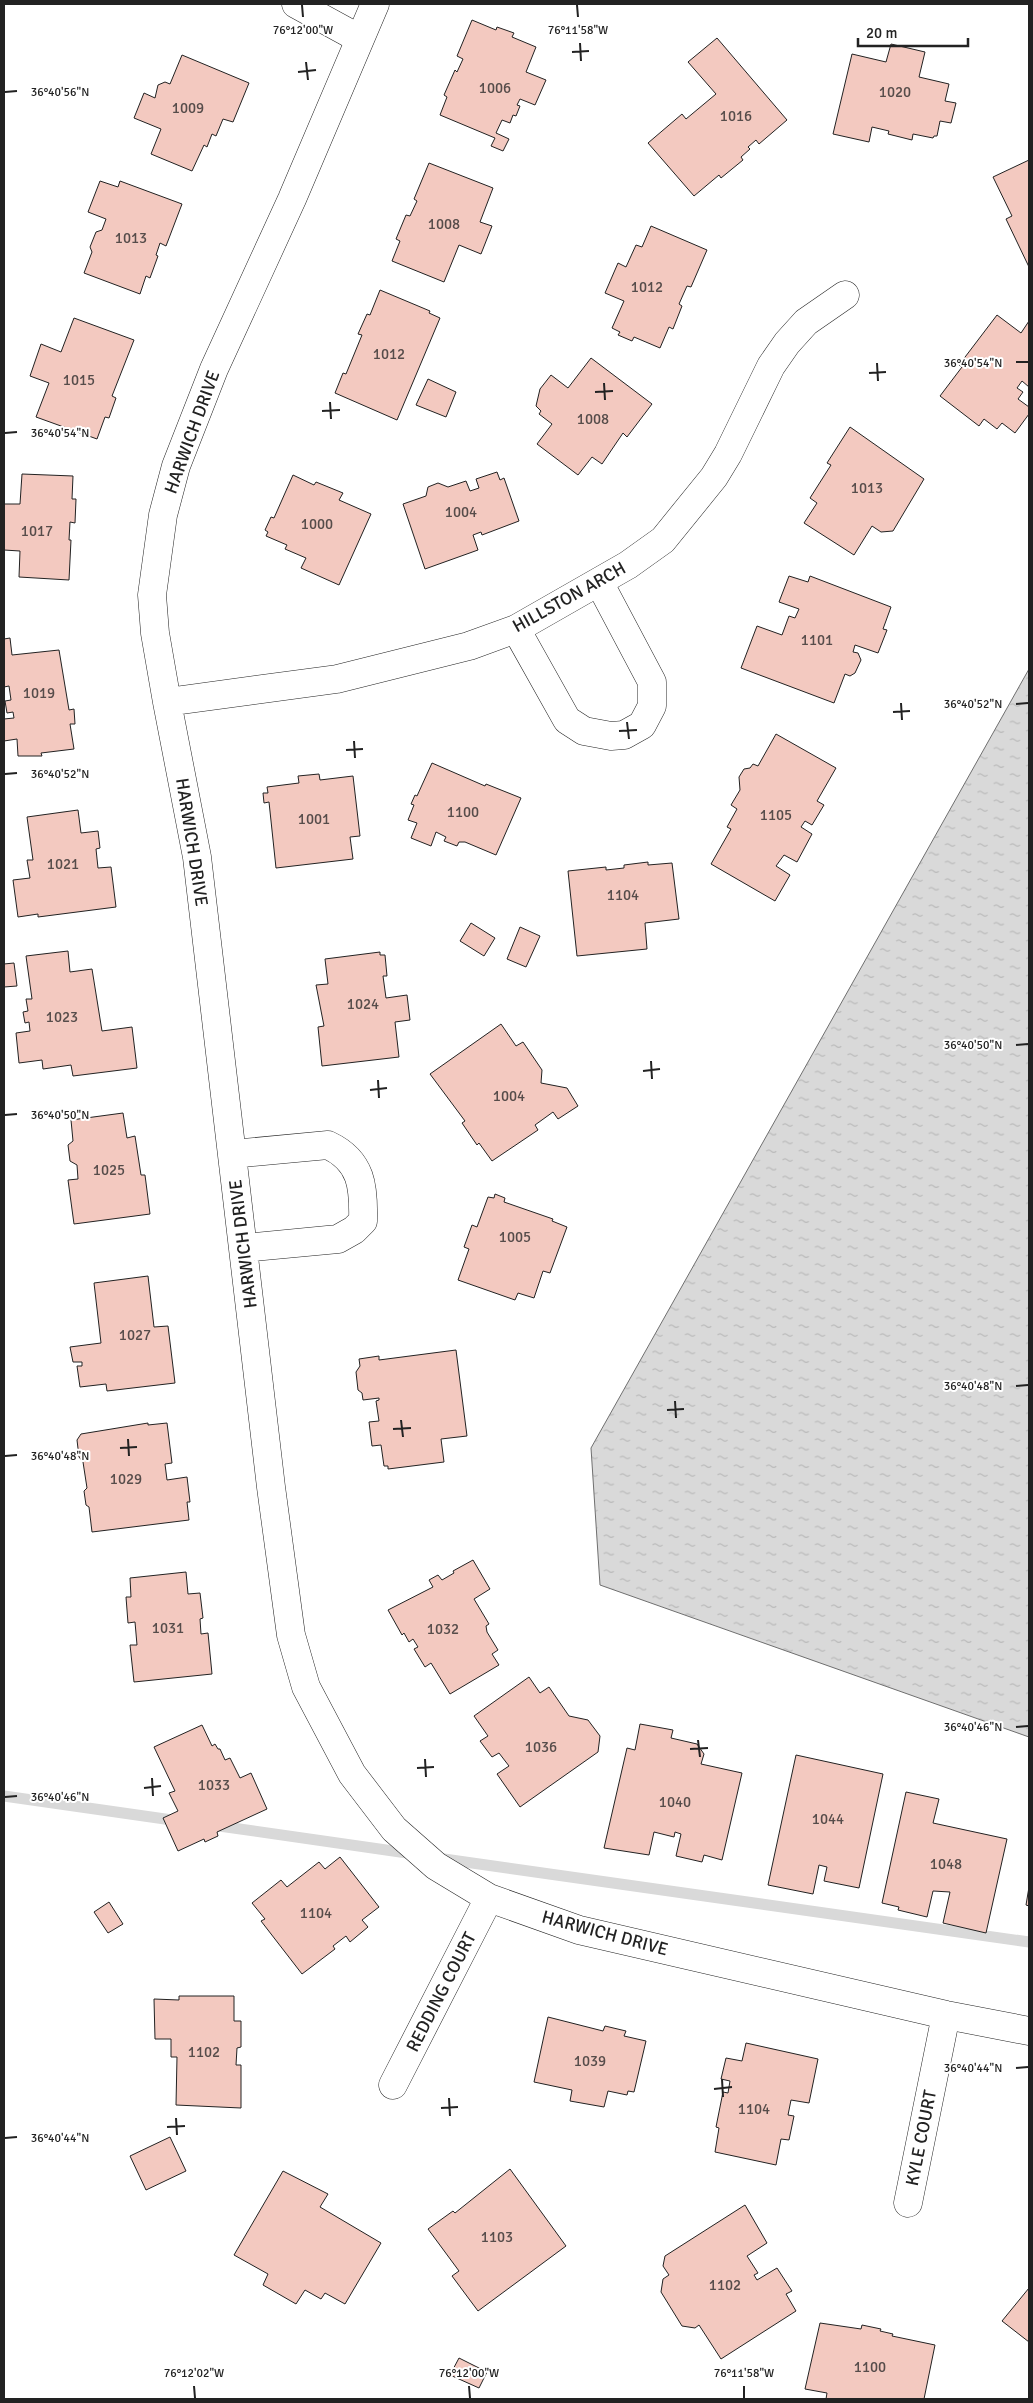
<svg xmlns="http://www.w3.org/2000/svg" width="1033" height="2403" font-family="Signika,sans-serif">
<defs>
<pattern id="water-ripples" width="26" height="14" patternUnits="userSpaceOnUse" patternTransform="scale(1.25)"><rect width="26" height="14" fill="#d9d9d9"/><path d="M2 4q2-2 4 0t4 0M15 11q2-2 4 0t4 0" fill="none" stroke="#bababa"/></pattern>
</defs>
<rect width="100%" height="100%" fill="#fff"/>
<!-- water -->
<path fill="url(#water-ripples)" stroke="#6f6f6f" d="M1029,669V1737L600,1585L591,1448Z"/>
<g fill="none" stroke-linecap="round" stroke-linejoin="round">
<!-- stream -->
<path stroke="#d9d9d9" stroke-width="11" d="M4,1796L179,1821
M212,1825L414,1854
M437,1858L1029,1942"/>
</g>
<!-- building -->
<path fill="#f3c9c0" stroke="#222" d="M472,20L496,30L497,27L514,33L512,37L536,47L526,72L546,80L535,105L520,99L517,105L520,106L516,116L513,115L510,123L502,120L496,133L509,139L503,151L491,146L495,138L440,115L447,97L444,95L455,70L457,72L463,59L457,56Z
M717,38L787,120L759,144L756,140L748,147L750,149L741,157L743,160L721,178L719,175L694,196L648,143L682,114L686,119L716,94L688,62Z
M891,44L925,52L919,77L949,84L945,101L956,103L951,123L940,121L937,136H934L933,138L913,134L912,140L888,134L889,131L872,127L869,142L833,134L852,54L886,62Z
M182,55L249,83L233,122L223,119L216,136L212,134L207,147L204,145L192,171L151,154L161,129L134,118L144,93L155,98L158,85L165,82L170,84Z
M1029,160V267L1006,219L1012,216L993,177Z
M429,163L493,188L480,222L492,226L481,254L459,245L444,282L392,261L400,241L396,239L406,215L410,216L417,201L414,199Z
M100,181L118,187L120,181L182,204L166,246L160,243L156,255L158,256L150,278L146,276L140,294L84,273L92,252L90,247L96,232L102,230L106,219L88,212Z
M651,226L707,250L691,287L687,286L679,304L682,306L673,329L669,327L660,348L634,337L632,341L618,335L620,332L612,328L624,301L605,293L618,263L626,267L636,245L642,247Z
M380,290L430,311L429,313L440,318L397,420L335,393L343,373L346,374L362,335L358,334L367,314L370,315Z
M997,315L1021,333L1029,321V387L1022,381L1017,388L1023,392L1018,399L1029,407V414L1015,433L1002,423L997,429L984,419L979,426L940,396L962,367L959,365Z
M74,318L134,340L112,396L116,398L109,418L105,417L97,439L36,417L49,383L30,376L41,344L61,352Z
M591,358L652,404L627,437L623,433L602,464L592,457L578,475L537,444L552,424L539,414L541,411L536,406L540,389L551,375L568,388Z
M428,379L456,392L446,417L416,405Z
M850,427L924,479L893,531L881,532L872,526L854,555L804,523L817,503L810,498L831,465L827,463Z
M497,472L500,480L504,478L519,521L482,535L481,532L473,535L478,550L425,569L403,504L426,496L428,487L438,483L448,487L466,481L470,491L479,488L476,479Z
M22,474L73,476L72,499H76L75,523L70,522L69,540H71L69,580L19,577L20,551L4,550V504H20Z
M293,475L314,485L316,482L343,493L339,500L371,514L339,585L301,568L306,558L285,549L287,545L266,536L268,532L265,530L271,517L274,518Z
M789,576L808,582L810,576L891,607L883,629L887,630L878,653L855,645L853,652L858,653L861,660L855,673L850,676L845,674L834,703L741,668L757,626L782,635L789,616L795,618L799,609L779,602Z
M10,638L12,655L59,650L69,710L74,709L75,724H70L74,749L41,753L42,756H18L17,739L4,741V719L14,718L13,712L7,713L5,701L11,700L9,686L4,687V639Z
M776,734L836,768L817,801L824,805L812,825L805,821L801,827L812,834L797,862L784,855L776,866L790,875L775,901L711,864L731,829L727,827L737,809L731,805L740,790L739,777L744,769L750,768L753,764L758,766Z
M432,763L485,786L486,784L521,798L496,855L465,842H459L457,846L444,841L446,837L436,832L431,846L411,838L417,823L408,820L414,805L411,804L415,795L417,796Z
M319,774L320,780L353,776L360,836L350,837L353,859L276,868L269,802L264,803L263,793H268L267,787L299,783L298,776Z
M78,810L81,833L98,831L100,848L96,849L98,868L111,867L116,907L38,917V914L18,917L13,880L30,878L27,860H33L27,817Z
M648,862V865L672,863L679,919L645,923L647,949L577,956L568,871L606,867V870L624,868V865Z
M471,923L495,938L484,956L460,941Z
M520,927L540,936L526,967L507,959Z
M68,951L70,972L92,969L102,1031L132,1027L137,1068L73,1076L71,1065L43,1069L42,1060L19,1063L16,1033L30,1031L29,1022L25,1023L23,1012L28,1011L26,999H32L26,956Z
M380,952V955H385L387,976H383L386,998L407,995L410,1020L395,1022L399,1057L322,1066L318,1027L324,1026L316,985L328,984L325,959Z
M14,963L17,986L4,987V964Z
M501,1024L516,1046L523,1042L542,1070L541,1083L567,1088L578,1106L558,1119L553,1112L535,1125L538,1130L492,1161L479,1143L477,1145L462,1123L465,1121L430,1074Z
M123,1113L127,1138L135,1136L141,1175H145L150,1214L74,1224L68,1180L78,1179L77,1165L70,1161L68,1145L73,1141L71,1120Z
M495,1194L505,1198L504,1202L553,1219L552,1221L567,1227L550,1273L543,1271L534,1298L518,1293L515,1300L458,1280L469,1249L464,1247L472,1225L477,1227L488,1197L494,1198Z
M148,1276L154,1327L168,1326L175,1383L107,1391L106,1384L80,1387L77,1366H82V1362H73L70,1347L101,1343L94,1283Z
M456,1350L467,1436L441,1439L444,1462L388,1469V1466H384L381,1445L372,1446L369,1422L379,1421L376,1401L379,1400V1398L363,1400L362,1393L358,1390L356,1372L360,1366L359,1359L379,1356V1360Z
M148,1423V1425L167,1423L172,1463L165,1464L167,1480L187,1477L190,1502H187L189,1520L92,1532L89,1507L86,1505L84,1491L87,1488L83,1462L79,1457L77,1440L81,1434Z
M473,1560L490,1589L474,1599L489,1624L486,1626L487,1632L498,1650L492,1654L499,1665L450,1694L431,1663L425,1667L414,1649L418,1647L413,1639L409,1642L404,1633L402,1635L388,1610L433,1587L429,1580L438,1575L442,1580L454,1573L453,1571Z
M186,1572L188,1594L200,1593L203,1618L200,1619L201,1634L208,1633L212,1674L134,1682L130,1645H137L135,1622L128,1623L126,1597H131L130,1578Z
M529,1677L540,1693L549,1687L569,1716L588,1720L600,1736L598,1752L520,1807L497,1774L509,1766L499,1753L492,1757L480,1741L488,1736L474,1716Z
M640,1724L673,1730L671,1738L697,1744L704,1754L701,1764L742,1773L722,1860L704,1855L702,1862L676,1856L681,1834L675,1832L674,1837L654,1832L649,1855L604,1848L627,1748L635,1750Z
M202,1725L212,1746L215,1744L218,1749H220L225,1760L230,1758L240,1778L251,1773L267,1809L217,1832L218,1836L205,1842L204,1839L178,1851L163,1818L178,1811L169,1793L175,1791L154,1747Z
M796,1755L883,1774L859,1888L824,1881L827,1867L819,1865L813,1894L768,1885Z
M906,1792L939,1799L933,1823L1007,1839L986,1933L943,1923L950,1892L933,1891L927,1917L898,1910L899,1907L882,1903Z
M340,1857L379,1907L362,1920L368,1927L350,1942L346,1936L333,1946L335,1949L302,1974L261,1921L265,1919L252,1903L281,1880L287,1887L319,1862L325,1869Z
M1029,1887V1906L1026,1905Z
M109,1902L123,1924L108,1933L94,1912Z
M179,1996H234V2021H241V2047L237,2048L236,2065H241V2108L176,2105L177,2057H171V2039H155L154,1999L179,2000Z
M548,2017L603,2031L605,2026L626,2031L624,2036L646,2041L634,2092L628,2091L627,2095L608,2091L604,2107L570,2101L572,2090L534,2082Z
M746,2043L818,2059L809,2103L791,2100L788,2115L794,2116L789,2140L781,2139L776,2165L715,2152L719,2128L716,2127L723,2092L728,2093L730,2081L721,2079L726,2058L742,2061Z
M170,2137L186,2171L146,2190L130,2156Z
M510,2169L566,2246L478,2311L452,2276L459,2271L428,2229L453,2211L455,2213Z
M283,2171L328,2194L320,2207L381,2243L345,2304L325,2293L321,2299L305,2290L296,2304L263,2285L268,2274L234,2255Z
M745,2205L767,2243L747,2256L758,2273L754,2275L757,2280L777,2268L792,2291L786,2294L796,2311L721,2359L699,2325L695,2328L682,2326L661,2292L663,2279L669,2275L663,2266L665,2256Z
M1029,2288V2342L1002,2321Z
M820,2323L861,2329L862,2325L881,2329L880,2331L893,2334L892,2336L935,2345L924,2399H826L827,2393L805,2389Z
M459,2358L487,2372L479,2388L450,2375Z"/>
<g fill="none" stroke-linecap="round" stroke-linejoin="round">
<defs>
<path id="street" d="M296,4L360,39
M375,4L292,199L214,369L176,466L163,515L152,595L155,633L167,702L197,857L271,1487L291,1635L306,1687L352,1774L394,1829L436,1866L489,1898L579,1930L946,2015L1029,2031
M516,629L567,720L584,731L611,736L624,735L642,725L652,706V682L599,582
M167,702L337,679L469,646L516,629L628,565L663,540L714,477L728,454L771,366L787,343L806,322L845,295
M232,1154L328,1145C362,1161 364,1187 363,1221L354,1230L338,1239L243,1248
M393,2085L489,1898
M908,2203L946,2015"/>
</defs>
<!-- street casing -->
<use href="#street" stroke="#222" stroke-width="29"/>
<!-- street -->
<use href="#street" stroke="#fff" stroke-width="28"/>
</g>
<!-- ticks -->
<path fill="none" stroke="#222" stroke-width="2" d="M302,5L303,17M577,5L578,17M580,43L581,61M572,52L589,51M306,62L308,80M298,72L316,70M5,92L17,91M1016,362H1028M877,363L878,381M869,373L886,372M604,383L605,400M595,392L613,391M330,402L331,419M322,411L340,410M5,433L17,432M901,703L902,720M1016,704L1028,703M893,712L910,711M627,722L629,739M619,731L637,730M354,741L355,758M346,750L363,749M5,774L17,773M1016,1045L1028,1044M651,1061L652,1079M643,1071L660,1069M378,1080L379,1098M370,1090L387,1088M5,1115L17,1114M1016,1386L1028,1385M675,1401L676,1418M667,1410L684,1409M401,1420L403,1437M393,1429L411,1428M128,1439L129,1456M120,1448L137,1447M5,1456L17,1455M1016,1727L1028,1726M698,1740L700,1757M690,1749L708,1748M425,1759L426,1777M417,1768L434,1767M152,1778L153,1796M144,1788L161,1786M5,1797L17,1796M1016,2068L1028,2067M722,2079L723,2097M714,2089L732,2087M449,2098L450,2116M441,2108L458,2107M176,2118L177,2135M167,2127L185,2126M5,2138L17,2137M194,2386L195,2398M469,2386L470,2398M744,2386V2398"/>
<g text-anchor="middle" dominant-baseline="central" stroke-width="4" stroke-linejoin="round" paint-order="stroke">
<!-- number labels -->
<g font-size="15" fill="#564c4a">
<text x="495" y="88">1006</text>
<text x="895" y="92">1020</text>
<text x="188" y="108">1009</text>
<text x="736" y="116">1016</text>
<text x="444" y="224">1008</text>
<text x="131" y="238">1013</text>
<text x="647" y="287">1012</text>
<text x="389" y="354">1012</text>
<text x="79" y="380">1015</text>
<text x="593" y="419">1008</text>
<text x="867" y="488">1013</text>
<text x="461" y="512">1004</text>
<text x="317" y="524">1000</text>
<text x="37" y="531">1017</text>
<text x="817" y="640">1101</text>
<text x="39" y="693">1019</text>
<text x="463" y="812">1100</text>
<text x="776" y="815">1105</text>
<text x="314" y="819">1001</text>
<text x="63" y="864">1021</text>
<text x="623" y="895">1104</text>
<text x="363" y="1004">1024</text>
<text x="62" y="1017">1023</text>
<text x="509" y="1096">1004</text>
<text x="109" y="1170">1025</text>
<text x="515" y="1237">1005</text>
<text x="135" y="1335">1027</text>
<text x="126" y="1479">1029</text>
<text x="168" y="1628">1031</text>
<text x="443" y="1629">1032</text>
<text x="541" y="1747">1036</text>
<text x="214" y="1785">1033</text>
<text x="675" y="1802">1040</text>
<text x="828" y="1819">1044</text>
<text x="946" y="1864">1048</text>
<text x="316" y="1913">1104</text>
<text x="204" y="2052">1102</text>
<text x="590" y="2061">1039</text>
<text x="754" y="2109">1104</text>
<text x="497" y="2237">1103</text>
<text x="725" y="2285">1102</text>
<text x="870" y="2367">1100</text>
</g>
<!-- street labels -->
<g font-size="18" fill="#222" stroke="#fff">
<text transform="translate(192 432) rotate(-70)">HARWICH DRIVE</text>
<text transform="translate(569 597) rotate(-29)">HILLSTON ARCH</text>
<text transform="translate(192 842) rotate(81)">HARWICH DRIVE</text>
<text transform="translate(243 1244) rotate(-97)">HARWICH DRIVE</text>
<text transform="translate(605 1933) rotate(15)">HARWICH DRIVE</text>
<text transform="translate(441 1992) rotate(-63)">REDDING COURT</text>
<text transform="translate(921 2138) rotate(-79)">KYLE COURT</text>
</g>
</g>
<g font-size="12" text-anchor="middle" fill="#222" stroke="#fff" stroke-width="4" stroke-linejoin="round" paint-order="stroke">
<text x="303" y="34">76°12'00"W</text>
<text x="578" y="34">76°11'58"W</text>
<text x="60" y="96">36°40'56"N</text>
<text x="973" y="367">36°40'54"N</text>
<text x="60" y="437">36°40'54"N</text>
<text x="973" y="708">36°40'52"N</text>
<text x="60" y="778">36°40'52"N</text>
<text x="973" y="1049">36°40'50"N</text>
<text x="60" y="1119">36°40'50"N</text>
<text x="973" y="1390">36°40'48"N</text>
<text x="60" y="1460">36°40'48"N</text>
<text x="973" y="1731">36°40'46"N</text>
<text x="60" y="1801">36°40'46"N</text>
<text x="973" y="2072">36°40'44"N</text>
<text x="60" y="2142">36°40'44"N</text>
<text x="194" y="2377">76°12'02"W</text>
<text x="469" y="2377">76°12'00"W</text>
<text x="744" y="2377">76°11'58"W</text>
</g>
<!-- border -->
<rect width="1033" height="2403" fill="none" stroke="#222222" stroke-width="10"/>
<!-- scale -->
<path d="M858 38v8h110v-8" fill="none" stroke="#222222" stroke-width="2.5"/>
<text x="866" y="38" font-size="15" fill="#222222" stroke="#ffffff" stroke-width="4" paint-order="stroke">20 m</text>
</svg>
